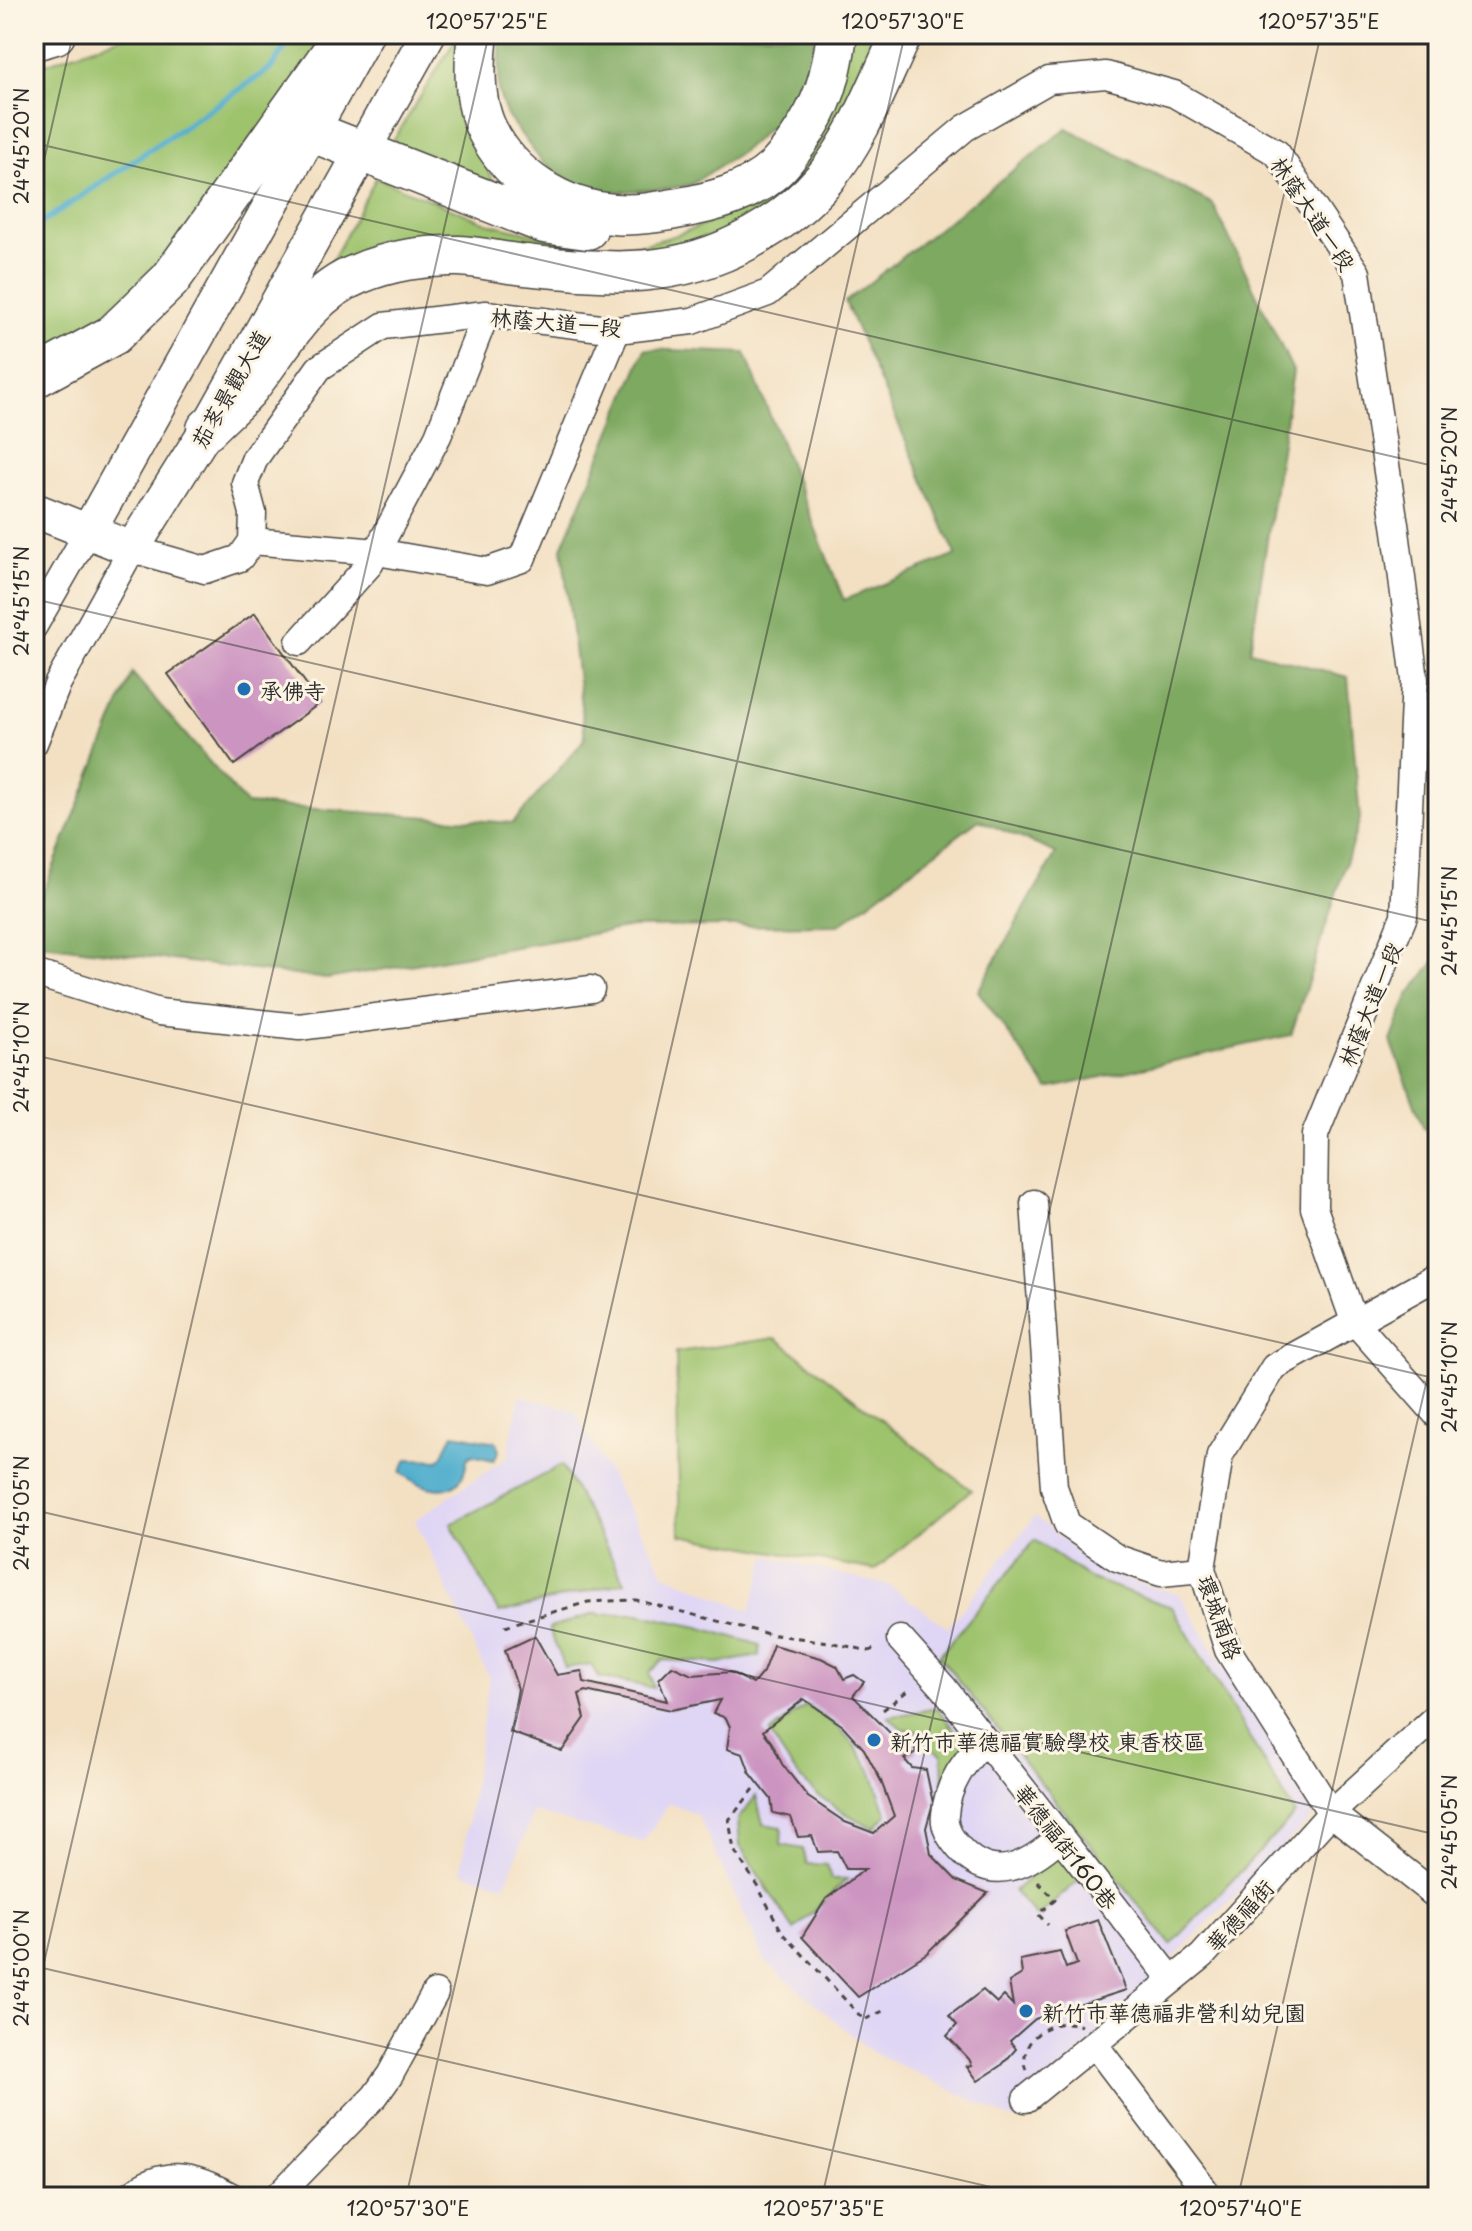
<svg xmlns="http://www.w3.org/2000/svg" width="1472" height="2231" font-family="'Playpen Sans','LXGW WenKai TC',sans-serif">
<rect width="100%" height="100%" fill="#fcf5e5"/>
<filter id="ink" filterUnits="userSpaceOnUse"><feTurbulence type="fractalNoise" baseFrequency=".0125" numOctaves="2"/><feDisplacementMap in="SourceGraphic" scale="16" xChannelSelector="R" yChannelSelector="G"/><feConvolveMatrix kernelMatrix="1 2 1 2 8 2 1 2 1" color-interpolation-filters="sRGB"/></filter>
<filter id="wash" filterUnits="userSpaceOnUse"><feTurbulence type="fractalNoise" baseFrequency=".006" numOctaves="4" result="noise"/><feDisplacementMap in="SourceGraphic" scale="32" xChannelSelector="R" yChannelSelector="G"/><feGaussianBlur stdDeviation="1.8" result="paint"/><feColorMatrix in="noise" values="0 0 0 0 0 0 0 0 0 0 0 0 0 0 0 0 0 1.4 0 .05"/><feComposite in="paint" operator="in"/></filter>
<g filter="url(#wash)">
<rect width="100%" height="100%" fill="#f3e0c3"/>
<!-- built -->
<path fill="#dfd5f5" d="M520,1396L574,1410L665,1574L750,1611L767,1556L890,1586L948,1628L1035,1516L1101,1572L1179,1594L1315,1814L1014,2120L872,2052L765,1961L698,1815L669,1803L643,1842L534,1812L505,1885L461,1872L489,1678L415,1520L507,1458Z"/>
<!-- green -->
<path fill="#9ec36d" stroke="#64774c" stroke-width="2" d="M130,34H332L226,184L108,321L34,364V68Z
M459,34L479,153L493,180L518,209L388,149Z
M851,34H885L862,86L812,169L757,215L692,250L322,280L376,178L487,223L569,242L598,246L645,244L677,235L723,217Z
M776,1338L971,1490L875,1570L680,1535L676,1352Z
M562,1465L625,1582L499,1613L451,1524Z
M1035,1540L1089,1578L1172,1607L1295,1814L1171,1945L939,1656Z
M593,1614H638L698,1627L760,1645L759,1656L719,1663L662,1660L649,1673L654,1688L598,1677L591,1664L565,1668L549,1628Z
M806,1705L838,1727L855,1746L871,1770L887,1815L874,1828C819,1801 801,1787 770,1733Z
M937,1708L969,1748L943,1780L942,1754L929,1747L922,1732L903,1729L888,1717Z
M756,1796L763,1824L782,1827L781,1845L803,1849L807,1864L827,1865L831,1879H847L794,1930L740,1846L738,1819Z
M1056,1854L1079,1880L1037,1917L1014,1891Z"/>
<!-- forest -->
<path fill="#7ea960" stroke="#546a46" stroke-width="2" d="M501,34H816L809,65L791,98L774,123L745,149L692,184L668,189L608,192H596L572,182L543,163L507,116L498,91Z
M1067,128L1213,204L1293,371L1250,651L1348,677L1360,819L1291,1035L1048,1089L978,991L1056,853L979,820L839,925L633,927L327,979L34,943V915L132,673L246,804L513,823L585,739L562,548L645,349L745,353L844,600L956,555L845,302Z
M1438,957V1133L1424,1129L1391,1041L1408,996Z"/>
<!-- water -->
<path fill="#4faecd" stroke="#3d6c7c" stroke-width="2" d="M454,1434L496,1442L499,1451L494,1460L472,1455L467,1459C463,1501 425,1492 401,1472L407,1459L439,1460C447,1452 446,1442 454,1434Z"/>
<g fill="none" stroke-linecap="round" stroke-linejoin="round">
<!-- stream -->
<path stroke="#4faecd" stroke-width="6" d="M34,228L271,68L294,34"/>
</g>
<g id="blocks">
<!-- building -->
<path fill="#cc94c1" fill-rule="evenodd" d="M255,613L320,703L234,765L168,674Z
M535,1636L557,1675L582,1671L584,1682L667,1701L659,1679L672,1666L692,1675L731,1672L753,1684L763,1672L773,1645L821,1658L837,1666L844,1679L854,1675L864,1682L853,1696L900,1743L912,1740L916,1752L904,1759L912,1768L926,1770L933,1803L926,1828L931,1854L956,1880L988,1893L927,1953L858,1997L802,1937L826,1899L865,1869H846L837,1851L818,1852L812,1836L798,1837L791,1817L773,1813L771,1799L750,1773L743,1754L727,1749L730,1727L726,1718L713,1713L720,1700L671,1710L586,1691L579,1694L585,1718L562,1751L510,1732L518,1689L505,1650ZM804,1699L843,1726L864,1749L881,1781L894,1816L874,1833L845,1822L808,1797L782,1764L772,1743L763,1731Z
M1098,1920L1126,1990L1035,2019L1010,2041L1016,2049L1001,2066L978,2081L967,2066L972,2065L969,2059L947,2036L957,2025L949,2016L983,1990L997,2003L1004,1996L1013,2005L1009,1982L1022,1974L1020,1960L1060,1952L1066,1968L1077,1964L1065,1931Z"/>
</g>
</g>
<g filter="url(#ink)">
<use href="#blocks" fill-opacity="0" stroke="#494642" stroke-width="2"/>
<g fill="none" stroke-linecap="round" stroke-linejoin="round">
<defs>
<path id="minor" d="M252,541L377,552L487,571L522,559L617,330
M34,626L89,530
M299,642L370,564L438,436L486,314
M34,743L58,683L132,549L205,570L240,558L252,541L253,513L245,483L255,458L319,368L383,326L486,314L617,330L692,321L768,293L965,128L1049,80L1106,75L1174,94L1277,153L1357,273L1396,531L1415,680L1404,916L1315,1135L1314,1208L1354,1321L1438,1416
M34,973L159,1012L299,1027L591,989
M1034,1203L1054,1487L1067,1524L1117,1558L1161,1573L1202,1569
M1438,1276L1274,1367L1220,1455L1202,1569L1228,1650L1331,1813L1438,1897
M900,1639L944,1688L1172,1980
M984,1740C965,1762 947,1783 945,1815C943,1827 951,1839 959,1848C993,1886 1029,1865 1060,1837
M1095,2045L1210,2197
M1026,2099L1202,1956L1331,1813L1438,1715
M128,2197C165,2166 195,2176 233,2197
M277,2197L375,2096L390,2075L435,1993"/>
<path id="major" d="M34,510L132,549L207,429L428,34
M89,530L366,34"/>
<path id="highway" d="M478,34C474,65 473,101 487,130C511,178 561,210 614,214C636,216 658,212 680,208C715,202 748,193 775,169C784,161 791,150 798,141C824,104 831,78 837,34
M34,40L55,34
M310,131L544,223L587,229
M34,378L113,335L170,280L345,34
M207,429C220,416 234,404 246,391C280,350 305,295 358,274C388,261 425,255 459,256C481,257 503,263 525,265C608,273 673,281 749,239C777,224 804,203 825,178C859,137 879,82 902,34"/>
</defs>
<!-- minor casing -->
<use href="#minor" stroke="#494642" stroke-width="29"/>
<!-- major casing -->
<use href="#major" stroke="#494642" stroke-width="37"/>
<!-- highway casing -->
<use href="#highway" stroke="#494642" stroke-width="43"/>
<!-- path -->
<path stroke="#494642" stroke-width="3" stroke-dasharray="6 6" stroke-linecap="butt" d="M505,1626L588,1602L636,1600L768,1634L829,1642L869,1651L878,1647
M883,1710L911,1688
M754,1789L729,1820L734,1850L757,1885L782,1932L864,2020L885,2010
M1038,1882L1055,1900L1038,1914L1048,1925
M1027,2070C1015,2040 1055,2014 1081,2026"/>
<!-- minor -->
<use href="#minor" stroke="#fff" stroke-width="26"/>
<!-- major -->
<use href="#major" stroke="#fff" stroke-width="34"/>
<!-- highway -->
<use href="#highway" stroke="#fff" stroke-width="40"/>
</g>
</g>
<!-- ticks -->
<path fill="none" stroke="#2b2b2b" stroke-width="2" stroke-opacity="0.45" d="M34,143L1438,467M34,204L73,34M34,599L1438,923M34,1055L1438,1379M34,1510L1438,1835M34,1966L1034,2197M34,2006L489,34M406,2197L905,34M822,2197L1321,34M1238,2197L1438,1332"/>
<!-- markers -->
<g fill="#1f6fb2" stroke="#fcf5e5" stroke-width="3">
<circle cx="244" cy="689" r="8"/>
<circle cx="874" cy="1740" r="8"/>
<circle cx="1026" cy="2011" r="8"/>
</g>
<g text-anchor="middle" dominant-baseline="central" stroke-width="6" stroke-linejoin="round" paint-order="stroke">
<!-- street labels -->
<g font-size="22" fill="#2b2b2b" stroke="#fcf5e5">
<text transform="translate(1314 213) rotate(56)">林蔭大道一段</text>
<text transform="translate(556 321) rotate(5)">林蔭大道一段</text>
<text transform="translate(229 388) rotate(-60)">茄苳景觀大道</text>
<text transform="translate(1369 1004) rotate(-68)">林蔭大道一段</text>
<text transform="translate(1221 1617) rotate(70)">環城南路</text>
<text transform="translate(1067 1846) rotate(52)">華德福街160巷</text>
<text transform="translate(1239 1915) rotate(-48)">華德福街</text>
</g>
<!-- poi labels -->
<g font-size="22" fill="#2b2b2b" stroke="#fcf5e5" text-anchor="start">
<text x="260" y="689">承佛寺</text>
<text x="890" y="1740">新竹市華德福實驗學校 東香校區</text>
<text x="1042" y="2011">新竹市華德福非營利幼兒園</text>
</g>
</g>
<!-- margin -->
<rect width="1472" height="2231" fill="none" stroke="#fcf5e5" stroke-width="88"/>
<rect x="44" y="44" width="1384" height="2143" fill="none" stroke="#2b2b2b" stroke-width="3"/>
<g font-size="20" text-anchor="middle" fill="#2b2b2b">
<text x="487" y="29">120°57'25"E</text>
<text x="903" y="29">120°57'30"E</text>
<text x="1319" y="29">120°57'35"E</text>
<text transform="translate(22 146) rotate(-90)" y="7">24°45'20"N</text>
<text transform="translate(1450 465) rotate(-90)" y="7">24°45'20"N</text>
<text transform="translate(22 601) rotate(-90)" y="7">24°45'15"N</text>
<text transform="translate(1450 921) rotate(-90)" y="7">24°45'15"N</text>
<text transform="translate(22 1057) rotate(-90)" y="7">24°45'10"N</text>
<text transform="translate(1450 1377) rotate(-90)" y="7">24°45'10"N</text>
<text transform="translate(22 1513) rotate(-90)" y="7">24°45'05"N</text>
<text transform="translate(1450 1832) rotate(-90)" y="7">24°45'05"N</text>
<text transform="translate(22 1968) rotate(-90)" y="7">24°45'00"N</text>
<text x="408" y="2216">120°57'30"E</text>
<text x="824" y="2216">120°57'35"E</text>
<text x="1241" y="2216">120°57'40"E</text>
</g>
</svg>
